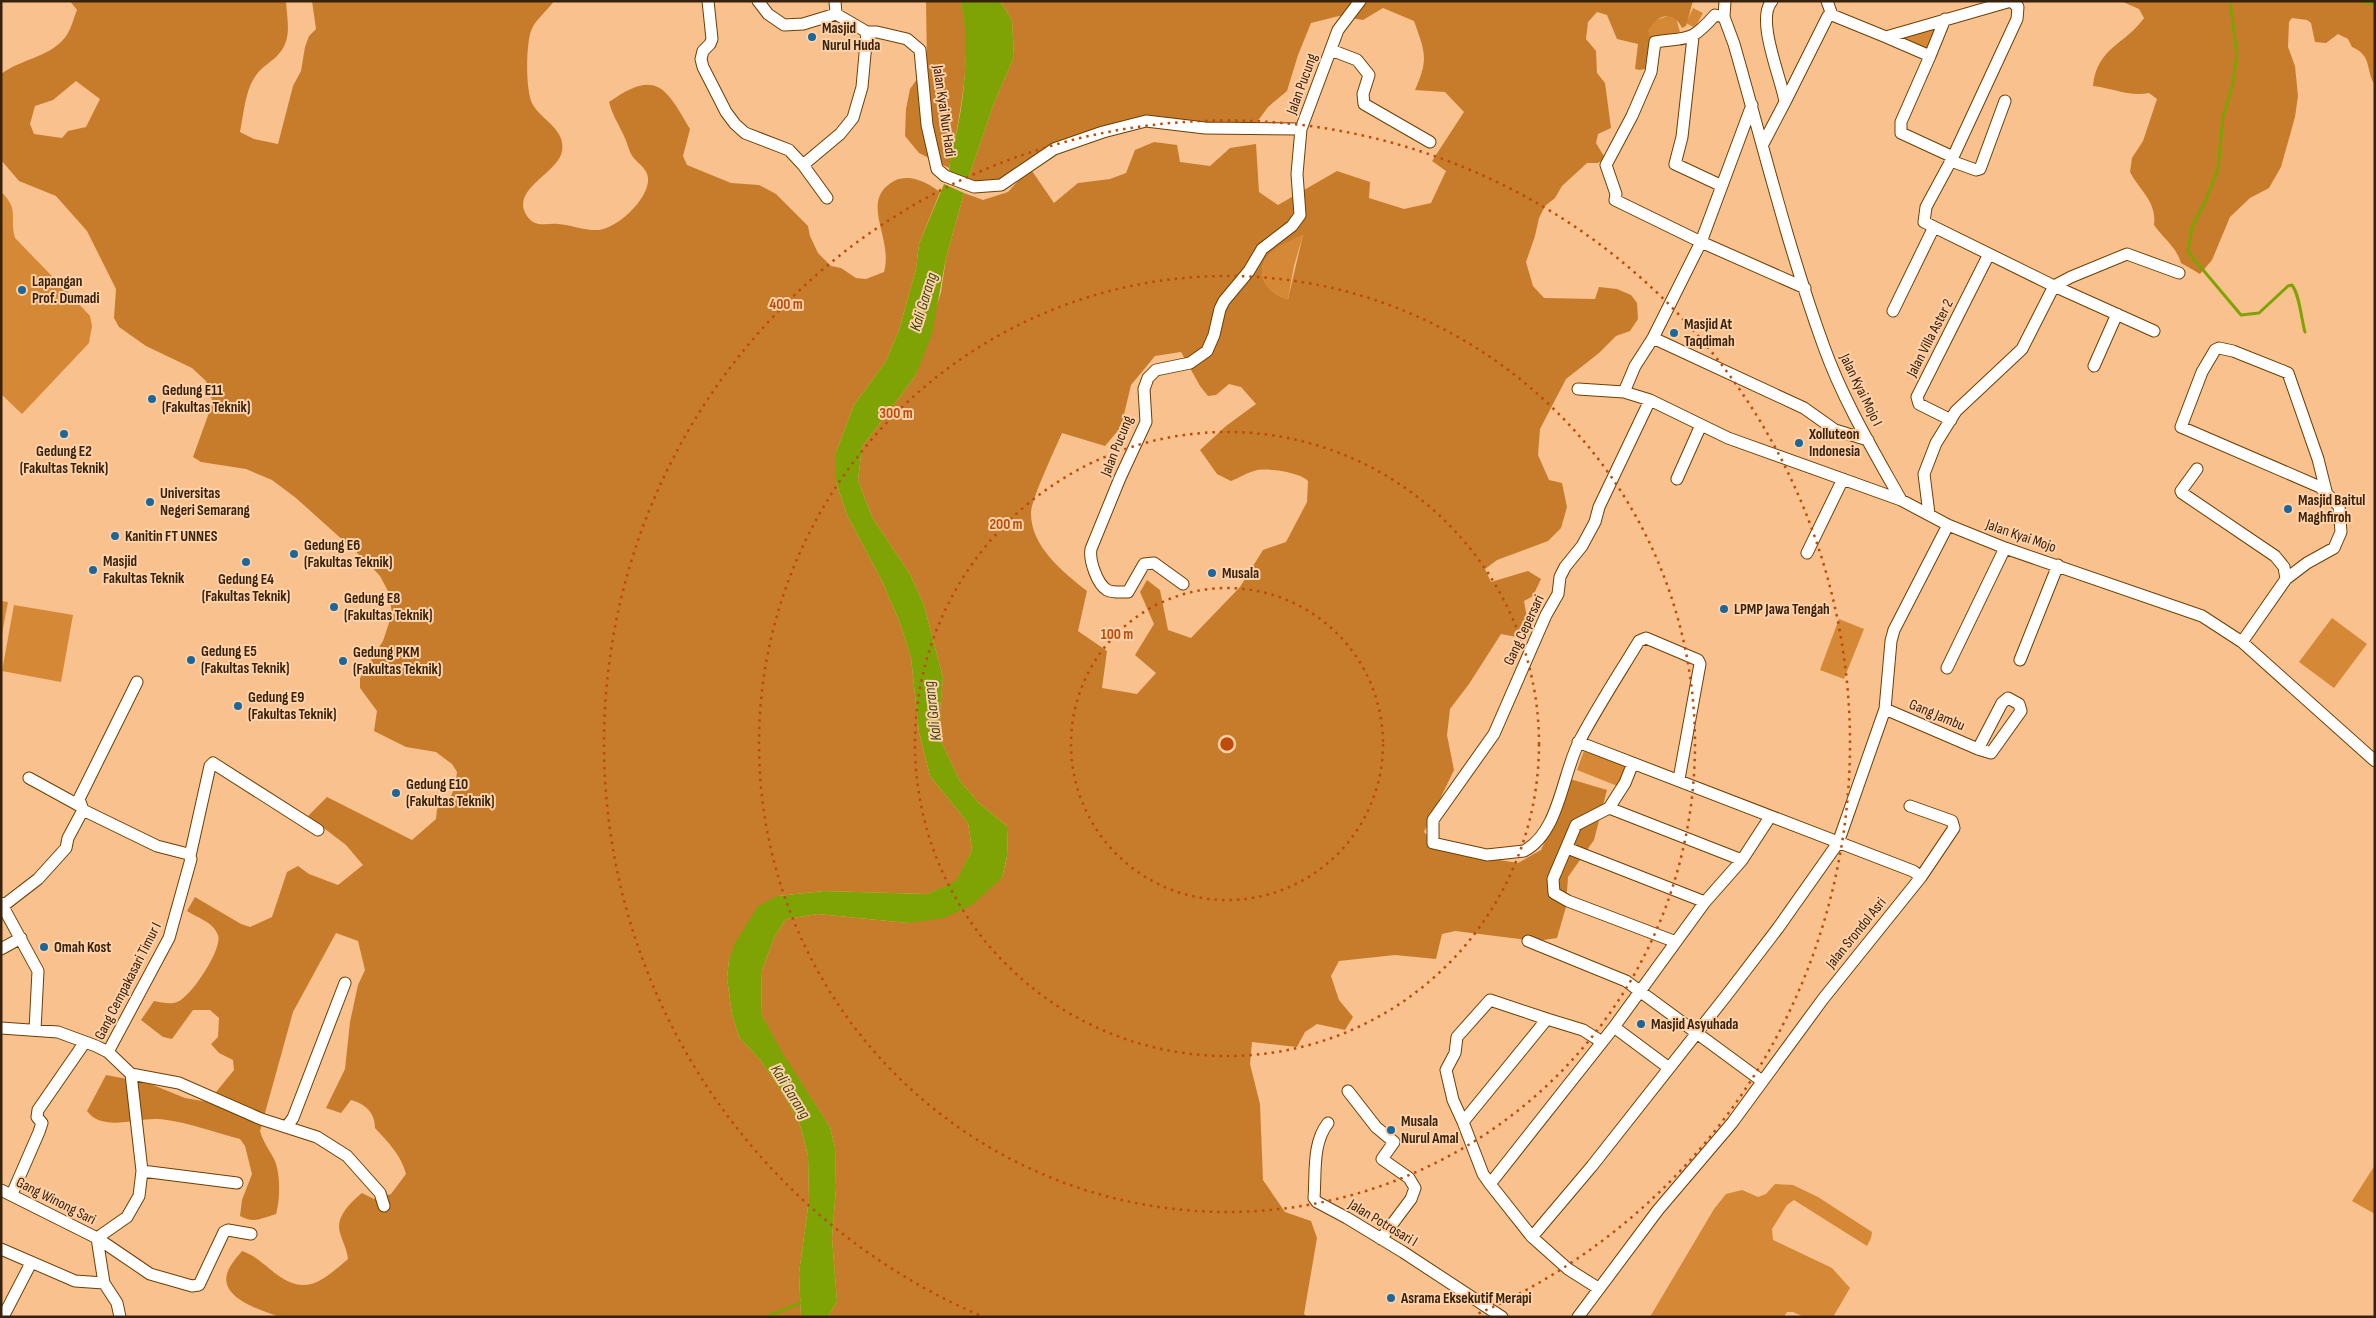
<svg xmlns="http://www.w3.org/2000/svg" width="2376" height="1318" font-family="'Sofia Sans Condensed',sans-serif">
<rect width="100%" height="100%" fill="#f9c18d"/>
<!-- green -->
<path fill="#d58835" d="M1693,8L1703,13L1695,28L1686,23Z
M1675,14L1680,32L1650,40L1645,23Z
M1938,27L1926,51L1901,38Z
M1,192C20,209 9,218 15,238L78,303L90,316L92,326L89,343L22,414L1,394Z
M1303,235L1294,266L1288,299C1269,295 1252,273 1269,255C1277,246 1292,239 1303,235Z
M1,601L8,602L1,639Z
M14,605L73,615L61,682L2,671Z
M2332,618L2367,644L2334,688L2299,662Z
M1839,619L1864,629L1844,679L1820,670Z
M1585,748L1628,765L1620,787L1577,770Z
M2375,1165V1214L2352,1201Z
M1775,1184L1793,1185L1818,1197L1872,1232L1871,1238L1867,1246L1794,1200L1787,1205L1772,1229L1773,1240L1832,1268L1850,1288L1833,1317H1804L1793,1312H1787L1784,1317H1650L1714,1209L1726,1194L1742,1190L1758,1197L1766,1194Z"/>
<!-- forest -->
<path fill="#c67c2b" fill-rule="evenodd" d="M70,1H286C287,21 293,40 277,56C271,62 262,67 257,74C245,89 244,114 240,132L254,139L278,144L293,86L301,71L305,47L309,36L316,29L312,1H554C548,10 534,21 531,31C526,45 525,92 533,105C542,120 566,130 562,151C559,173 509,189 527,216C535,228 546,223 558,224C571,225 586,231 599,230C618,228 650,198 648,178C647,167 636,163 631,154C628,148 627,142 624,136C619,125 612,114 609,102C656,69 665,86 690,129L683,156L687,165L731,183L759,185L776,194L808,226L810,236L818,253L831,266L841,268L856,278L866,279L884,272C894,238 858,201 894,181C910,173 928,183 940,192L919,244L916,269L899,330L886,361L854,405L836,452V482L847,515L882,581L900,623L911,658L919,732L930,776L968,823L972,850L956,882L927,894L824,891L778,896L729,960L727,978L732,1014L739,1037L761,1061L784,1095L800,1125L808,1156L809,1200L799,1273L801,1317H280C262,1311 220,1298 227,1274C229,1266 237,1257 242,1251C254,1255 261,1262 271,1270C304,1297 319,1284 348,1259C347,1249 343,1243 340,1233C335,1217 351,1202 362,1193L374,1199L391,1194L406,1174C401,1155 388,1142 375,1128C375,1112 365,1104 351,1100L341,1113L326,1108L345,1069L350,1022L358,985L365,970L358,941L336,933L293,1012L260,1131C263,1142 269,1149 274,1159C281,1173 280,1200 276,1214C262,1218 254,1224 240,1216L242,1200L252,1174L245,1146L240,1139C217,1133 181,1120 157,1119C136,1118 102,1132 87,1111L106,1075L148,1083L185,1098L208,1102L234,1070L233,1060L219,1053L211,1044L218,1037L219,1018L210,1010H193L172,1039L163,1037L141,1020L154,1001C161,1002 171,1005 177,1002C190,998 223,949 218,935C213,922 198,918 187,911L195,897L241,924L250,927L272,917L287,872L298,866L309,874L338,885L363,865L346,845L308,816L327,797L412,840L436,819L437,809L451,796L455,787L457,772L452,764L436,752L406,747L374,731L377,711L360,688V678L383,641L392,614L389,593L380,576L366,561L296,498L272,480L246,469L201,462L193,457L210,410L212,400L206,381L192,368L146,346L119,327L114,318L116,289L87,231L56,196L19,181L1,160V74C22,58 54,57 68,33C72,26 74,17 77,10ZM76,81L100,99L86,127L68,131L62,138L34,134L30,124L35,106L53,100Z
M926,1H960C975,46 959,122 949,168L919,153L905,136L906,109L910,89L927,65Z
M1000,1H1693L1686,26L1682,28C1674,9 1655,15 1648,31L1652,42L1649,68L1640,70L1635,69L1638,44L1617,39L1607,15L1597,12L1588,22L1586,39L1596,51L1597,73L1605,83L1611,128L1598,134L1596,143L1605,158L1598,163H1587L1562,186L1555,198L1545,206L1539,218L1535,236L1526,262L1533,286L1544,298L1595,299L1599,287L1617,289L1631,295L1637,303L1638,319L1630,331L1616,336L1599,353L1566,379L1540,429L1538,455L1549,480L1562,483L1567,507L1561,528L1548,541L1497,560L1485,569L1491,582L1528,571L1541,579L1533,596L1524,601L1527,618L1525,634L1517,637L1501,634L1469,684L1450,709L1447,735L1454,770L1424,832C1446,857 1486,857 1518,863L1541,850L1555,820L1570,779L1607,790L1594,840L1568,877L1566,907L1557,938L1537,941L1455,931L1442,934L1436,959L1395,955L1339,961L1331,976L1339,1000L1353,1017L1345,1030L1317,1024L1305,1032L1297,1047L1252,1042L1250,1064L1260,1104L1263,1180L1285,1212L1311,1221L1317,1238L1304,1314L1307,1317H828L837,1301L832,1238L836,1188L835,1147L830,1127L781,1052L761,1013L762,970L774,938L786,919L818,914L908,923L1002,878L1007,857L1008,827L979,803L960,781L941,741L940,710L943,678L924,605L910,574L872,517L858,480L862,447L916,375L941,292L946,258L964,193L983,200L1008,192L1030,168L1054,203L1078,183L1110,179L1126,173L1135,150L1154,142L1177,145L1180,162L1210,166L1230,148L1256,144L1259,192L1278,205L1337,171L1370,182L1369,198L1404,209L1431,203L1446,171L1432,161L1464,112L1445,92L1415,90C1429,59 1425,52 1414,21L1383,8L1363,20L1339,16L1311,23L1298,55L1287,91L1268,107L1257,122L1207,126L1147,117L1056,144L1002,187L967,182L994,103L1014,57L1012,20ZM1303,235L1288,299C1269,295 1252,273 1269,255C1277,246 1292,240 1303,235ZM1181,352L1200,386L1208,396L1216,395L1229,384L1241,387L1256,404L1226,426L1200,450L1217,474L1231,481C1239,478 1246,473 1254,471C1264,467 1300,472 1308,481L1307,502L1286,542L1263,550L1240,587L1191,638L1168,630L1160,590L1147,580L1140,592L1154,624L1135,655L1156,673L1137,694L1102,688L1107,651L1078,631L1087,591C1063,572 1030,546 1031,512C1032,498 1055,449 1062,433L1105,446L1121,427L1131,385L1155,356Z
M2121,1H2375V85C2365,70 2373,56 2352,47L2348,39L2338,34L2326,43L2315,42L2311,23L2307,20L2292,18L2289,22L2288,47L2295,66L2298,96L2295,117L2281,167L2269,188L2250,198L2230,217L2212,260L2200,274L2181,263C2176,246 2163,238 2154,225C2157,201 2139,190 2130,172L2132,158L2143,141L2157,99L2149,93C2130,97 2112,88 2093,86C2097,47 2125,45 2144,18L2139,9Z"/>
<!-- water -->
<path fill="#7fa204" d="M960,1H1000L1012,20L1014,57L994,103L967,182L949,175C949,158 955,142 958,125C965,93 970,32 960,1Z
M944,184L964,193L946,258L932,334L916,375L862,447L858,480L872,517L910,574L924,605L943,678L940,710L941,741L960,781L979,803L1008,827L1007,856L1002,878L972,905L944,918L908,923L818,914L786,919L774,938L762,970L761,1013L782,1052L830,1127L835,1147L836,1188L832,1238L837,1301L828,1317H801L799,1273L809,1200L808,1156L800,1125L784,1095L761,1061L739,1037L732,1014L727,978L729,960L735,943L758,906L778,896L824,891L927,894L956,881L972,850L968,823L930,776L919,732L911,658L900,623L882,581L847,515L836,482V452L854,405L886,361L899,330L916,269L919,244Z"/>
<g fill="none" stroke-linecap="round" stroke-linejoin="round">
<!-- stream -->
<path stroke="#7fa204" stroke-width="3" d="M2230,1L2237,55L2232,87L2223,117L2218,169L2205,202L2192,227L2188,252L2241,315L2259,313L2288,286L2292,285C2300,296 2301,318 2305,332
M2359,1L2375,4
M766,1317L803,1302"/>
<defs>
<path id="minor" d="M708,1L712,39L710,44L703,51L701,59L703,67L726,112L735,124L745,133L789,150L803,165L840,134L853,118L862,87L867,32
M758,1L768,14L784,25L803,24L836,14L867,32H877L907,39L920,50L927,125L937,169L945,176L974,187L1001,185L1054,149L1103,132L1146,121L1205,128L1301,129
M835,1L836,14
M1725,1L1724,17L1734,44C1763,145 1788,248 1824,347C1843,400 1873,450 1901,500
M1827,1L1832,15L1886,37
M1724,17L1715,15C1691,42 1690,37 1655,42L1651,72L1632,116L1606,165L1616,194L1615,200L1701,242L1805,288
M1693,37L1682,137L1675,164L1720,185
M1331,50L1357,60L1369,75L1363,94L1364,104L1430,142
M1930,56L1945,19
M1785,102L1828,16L1832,15
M1763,144L1785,102C1782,80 1755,19 1772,1
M1953,157L1901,133V122L1930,56L1886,37L2011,1
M1951,161L1976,170L1980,169L2005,101
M803,165L827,198
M2054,286L2071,277L2127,254L2179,273
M2054,286L2154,331
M1893,311L1934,227
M1653,338L1804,408L1835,430L1868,440
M2094,366L2117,314
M1578,389L1624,392L1650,400L1728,438L1901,500L1948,525L2005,548L2202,616L2242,642L2375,761
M1624,392L1635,366L1653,338L1701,242L1752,105
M1650,400L1599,507L1595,522L1582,546L1565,567L1560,577L1558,594L1546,615L1494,734L1433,820V843L1487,855L1524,851C1560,832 1562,773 1580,740C1598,706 1619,674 1639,641L1646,638L1698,660L1700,664L1679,779
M1951,420L1919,404L1917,397L1989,254
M2197,469L2181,491L2182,493L2275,556L2284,567L2286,579L2242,642
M1677,479L1701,425
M1929,514L1924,474L1936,443L1956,411L2022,349L2054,286L1924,222L1926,207L1953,157L2017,19L2018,7L2011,1
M1807,553L1843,479
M2286,579L2307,563L2334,548L2341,532L2339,506L2320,487L2181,427L2202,372L2215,350L2219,348L2233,351L2288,373L2318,459L2326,491
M1183,584L1154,563L1144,564L1128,592C1121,592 1113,593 1107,590C1097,584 1089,560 1091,549L1120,478L1146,422L1144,389L1148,378L1156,370L1190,363L1207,351L1214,335L1220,309L1224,301L1249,271L1262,249L1292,226L1300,215L1297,174L1301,129L1338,30L1360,1
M2020,660L2058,565
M1947,668L2005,548
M1885,709L1978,749L1991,753L2021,711L2019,704L2008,698L2002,703L1978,749
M1578,742L1913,871L1921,877
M1633,763L1625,783L1609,808L1576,825L1553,879L1554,893L1568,901L1676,942
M29,778L80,806
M1609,808L1742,860
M1567,848L1705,902
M190,856L210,766L213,763L318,830
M1,903L38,971L35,1030
M3,906L38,879L66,848L68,838L83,810
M1528,941L1626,981L1762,1081
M1,949L21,938
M1,1028L58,1032L96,1046L108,1052L131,1074L142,1171L139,1196L127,1217L97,1238L104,1283
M108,1052L169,938L191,859L188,854L157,846L83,810L79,799L137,682
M1669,1068L1614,1027L1705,902L1742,860L1770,817
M131,1074L179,1083L261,1119L317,1137L347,1156L380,1193L384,1206
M1348,1091L1376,1127L1394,1142L1382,1159L1409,1178L1415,1188L1411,1199L1381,1239
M1463,1122L1453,1100L1446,1070L1455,1053L1457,1037L1490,1000L1547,1019
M1328,1123C1312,1143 1316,1173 1314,1198L1317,1202L1347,1218L1403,1252L1502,1317
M287,1126L293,1118L345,983
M142,1171L237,1183
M1490,1184L1483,1174L1463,1122L1547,1019L1583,1030L1602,1042
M1,1190L97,1238L150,1274L192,1286L199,1285L224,1232L228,1230L251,1234
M12,1194L39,1132L42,1123L37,1117L38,1110L85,1042
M1532,1237L1490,1184L1614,1027
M1,1249L75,1281L104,1283
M104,1283L117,1303L120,1317
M1598,1288L1568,1269L1532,1237L1592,1166L1726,996L1778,928L1838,843L1885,709L1891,641L1894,630L1948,525
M3,1317L31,1263
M1578,1317L1658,1210L1732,1123L1823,999L1921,877L1954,828L1952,821L1910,806"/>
</defs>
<!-- minor casing -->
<use href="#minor" stroke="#6e3f02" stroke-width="13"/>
<!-- minor -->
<use href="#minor" stroke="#fff" stroke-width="11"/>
</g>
<!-- distance rings -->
<g fill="none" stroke="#bc4b0c" stroke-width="2.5" stroke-dasharray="2.5 5">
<circle cx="1227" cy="744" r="156"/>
<circle cx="1227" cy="744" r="312"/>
<circle cx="1227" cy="744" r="468"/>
<path d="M979 1315A623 623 0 1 1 1475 1315"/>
</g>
<!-- markers -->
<g fill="#1b679a" stroke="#fed1a8" stroke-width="2">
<circle cx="812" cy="37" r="5"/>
<circle cx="22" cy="290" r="5"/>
<circle cx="1674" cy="333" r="5"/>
<circle cx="152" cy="399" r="5"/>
<circle cx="64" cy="434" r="5"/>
<circle cx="1799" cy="443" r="5"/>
<circle cx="150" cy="502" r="5"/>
<circle cx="2288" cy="509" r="5"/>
<circle cx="115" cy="536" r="5"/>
<circle cx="294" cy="554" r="5"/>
<circle cx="246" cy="562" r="5"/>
<circle cx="93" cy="570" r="5"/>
<circle cx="1212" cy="573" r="5"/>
<circle cx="334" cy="607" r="5"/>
<circle cx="1724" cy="609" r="5"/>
<circle cx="191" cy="660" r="5"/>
<circle cx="343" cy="661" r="5"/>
<circle cx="238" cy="706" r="5"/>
<circle cx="396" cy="793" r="5"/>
<circle cx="44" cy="947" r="5"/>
<circle cx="1641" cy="1024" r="5"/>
<circle cx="1391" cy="1130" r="5"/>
<circle cx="1391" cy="1298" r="5"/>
</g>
<g text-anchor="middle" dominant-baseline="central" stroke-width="4" stroke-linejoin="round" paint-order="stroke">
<!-- poi labels -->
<g font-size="15" font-weight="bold" fill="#37220d" stroke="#fed1a8" text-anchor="start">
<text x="822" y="28">Masjid<tspan x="822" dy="17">Nurul Huda</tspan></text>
<text x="32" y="281">Lapangan<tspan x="32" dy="17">Prof. Dumadi</tspan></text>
<text x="1684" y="324">Masjid At<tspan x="1684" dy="17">Taqdimah</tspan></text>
<text x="162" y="390">Gedung E11<tspan x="162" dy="17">(Fakultas Teknik)</tspan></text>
<text x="1809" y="434">Xolluteon<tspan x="1809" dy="17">Indonesia</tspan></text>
<text x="64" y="451" text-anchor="middle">Gedung E2<tspan x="64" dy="17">(Fakultas Teknik)</tspan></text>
<text x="160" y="493">Universitas<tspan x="160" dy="17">Negeri Semarang</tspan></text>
<text x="2298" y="500">Masjid Baitul<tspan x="2298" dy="17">Maghfiroh</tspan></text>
<text x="125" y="536">Kanitin FT UNNES</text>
<text x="304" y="545">Gedung E6<tspan x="304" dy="17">(Fakultas Teknik)</tspan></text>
<text x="103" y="561">Masjid<tspan x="103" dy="17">Fakultas Teknik</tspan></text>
<text x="1222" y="573">Musala</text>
<text x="246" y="579" text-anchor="middle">Gedung E4<tspan x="246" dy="17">(Fakultas Teknik)</tspan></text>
<text x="344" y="598">Gedung E8<tspan x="344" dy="17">(Fakultas Teknik)</tspan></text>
<text x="1734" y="609">LPMP Jawa Tengah</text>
<text x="201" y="651">Gedung E5<tspan x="201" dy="17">(Fakultas Teknik)</tspan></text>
<text x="353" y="652">Gedung PKM<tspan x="353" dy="17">(Fakultas Teknik)</tspan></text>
<text x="248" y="697">Gedung E9<tspan x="248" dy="17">(Fakultas Teknik)</tspan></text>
<text x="406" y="784">Gedung E10<tspan x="406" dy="17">(Fakultas Teknik)</tspan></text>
<text x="54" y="947">Omah Kost</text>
<text x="1651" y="1024">Masjid Asyuhada</text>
<text x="1401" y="1121">Musala<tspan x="1401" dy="17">Nurul Amal</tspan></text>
<text x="1401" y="1298">Asrama Eksekutif Merapi</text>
</g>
<!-- street labels -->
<g font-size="15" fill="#37220d" stroke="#fed1a8">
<text transform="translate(1302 84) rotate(-70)">Jalan Pucung</text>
<text transform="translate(944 111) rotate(82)">Jalan Kyai Nur Hadi</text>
<text transform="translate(1930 338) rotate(-63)">Jalan Villa Aster 2</text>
<text transform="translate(1861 390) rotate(64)">Jalan Kyai Mojo I</text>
<text transform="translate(1117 446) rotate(-68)">Jalan Pucung</text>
<text transform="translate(2021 536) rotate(19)">Jalan Kyai Mojo</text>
<text transform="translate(1524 630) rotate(-65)">Gang Cepersari</text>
<text transform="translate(1937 715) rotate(23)">Gang Jambu</text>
<text transform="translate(1856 933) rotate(-51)">Jalan Srondol Asri</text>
<text transform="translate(128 981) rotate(-63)">Gang Cempakasari Timur I</text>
<text transform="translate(56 1201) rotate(27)">Gang Winong Sari</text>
<text transform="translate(1383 1223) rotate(31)">Jalan Potrosari I</text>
</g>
<!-- water labels -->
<g font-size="16" font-style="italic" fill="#394713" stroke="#fed1a8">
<text transform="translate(924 302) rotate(-73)">Kali Garang</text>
<text transform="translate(933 711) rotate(-97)">Kali Garang</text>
<text transform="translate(790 1092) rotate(58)">Kali Garang</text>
</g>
</g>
<circle cx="1227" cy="744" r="8" fill="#bc4b0c" stroke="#fed1a8" stroke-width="2.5"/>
<g font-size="15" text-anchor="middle" font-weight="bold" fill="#bc4b0c" stroke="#fed1a8" stroke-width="4" stroke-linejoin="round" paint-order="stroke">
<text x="786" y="309">400 m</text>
<text x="896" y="418">300 m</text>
<text x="1006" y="529">200 m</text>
<text x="1117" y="639">100 m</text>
</g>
<!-- border -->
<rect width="2376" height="1318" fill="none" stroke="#37220d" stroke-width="5"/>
</svg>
